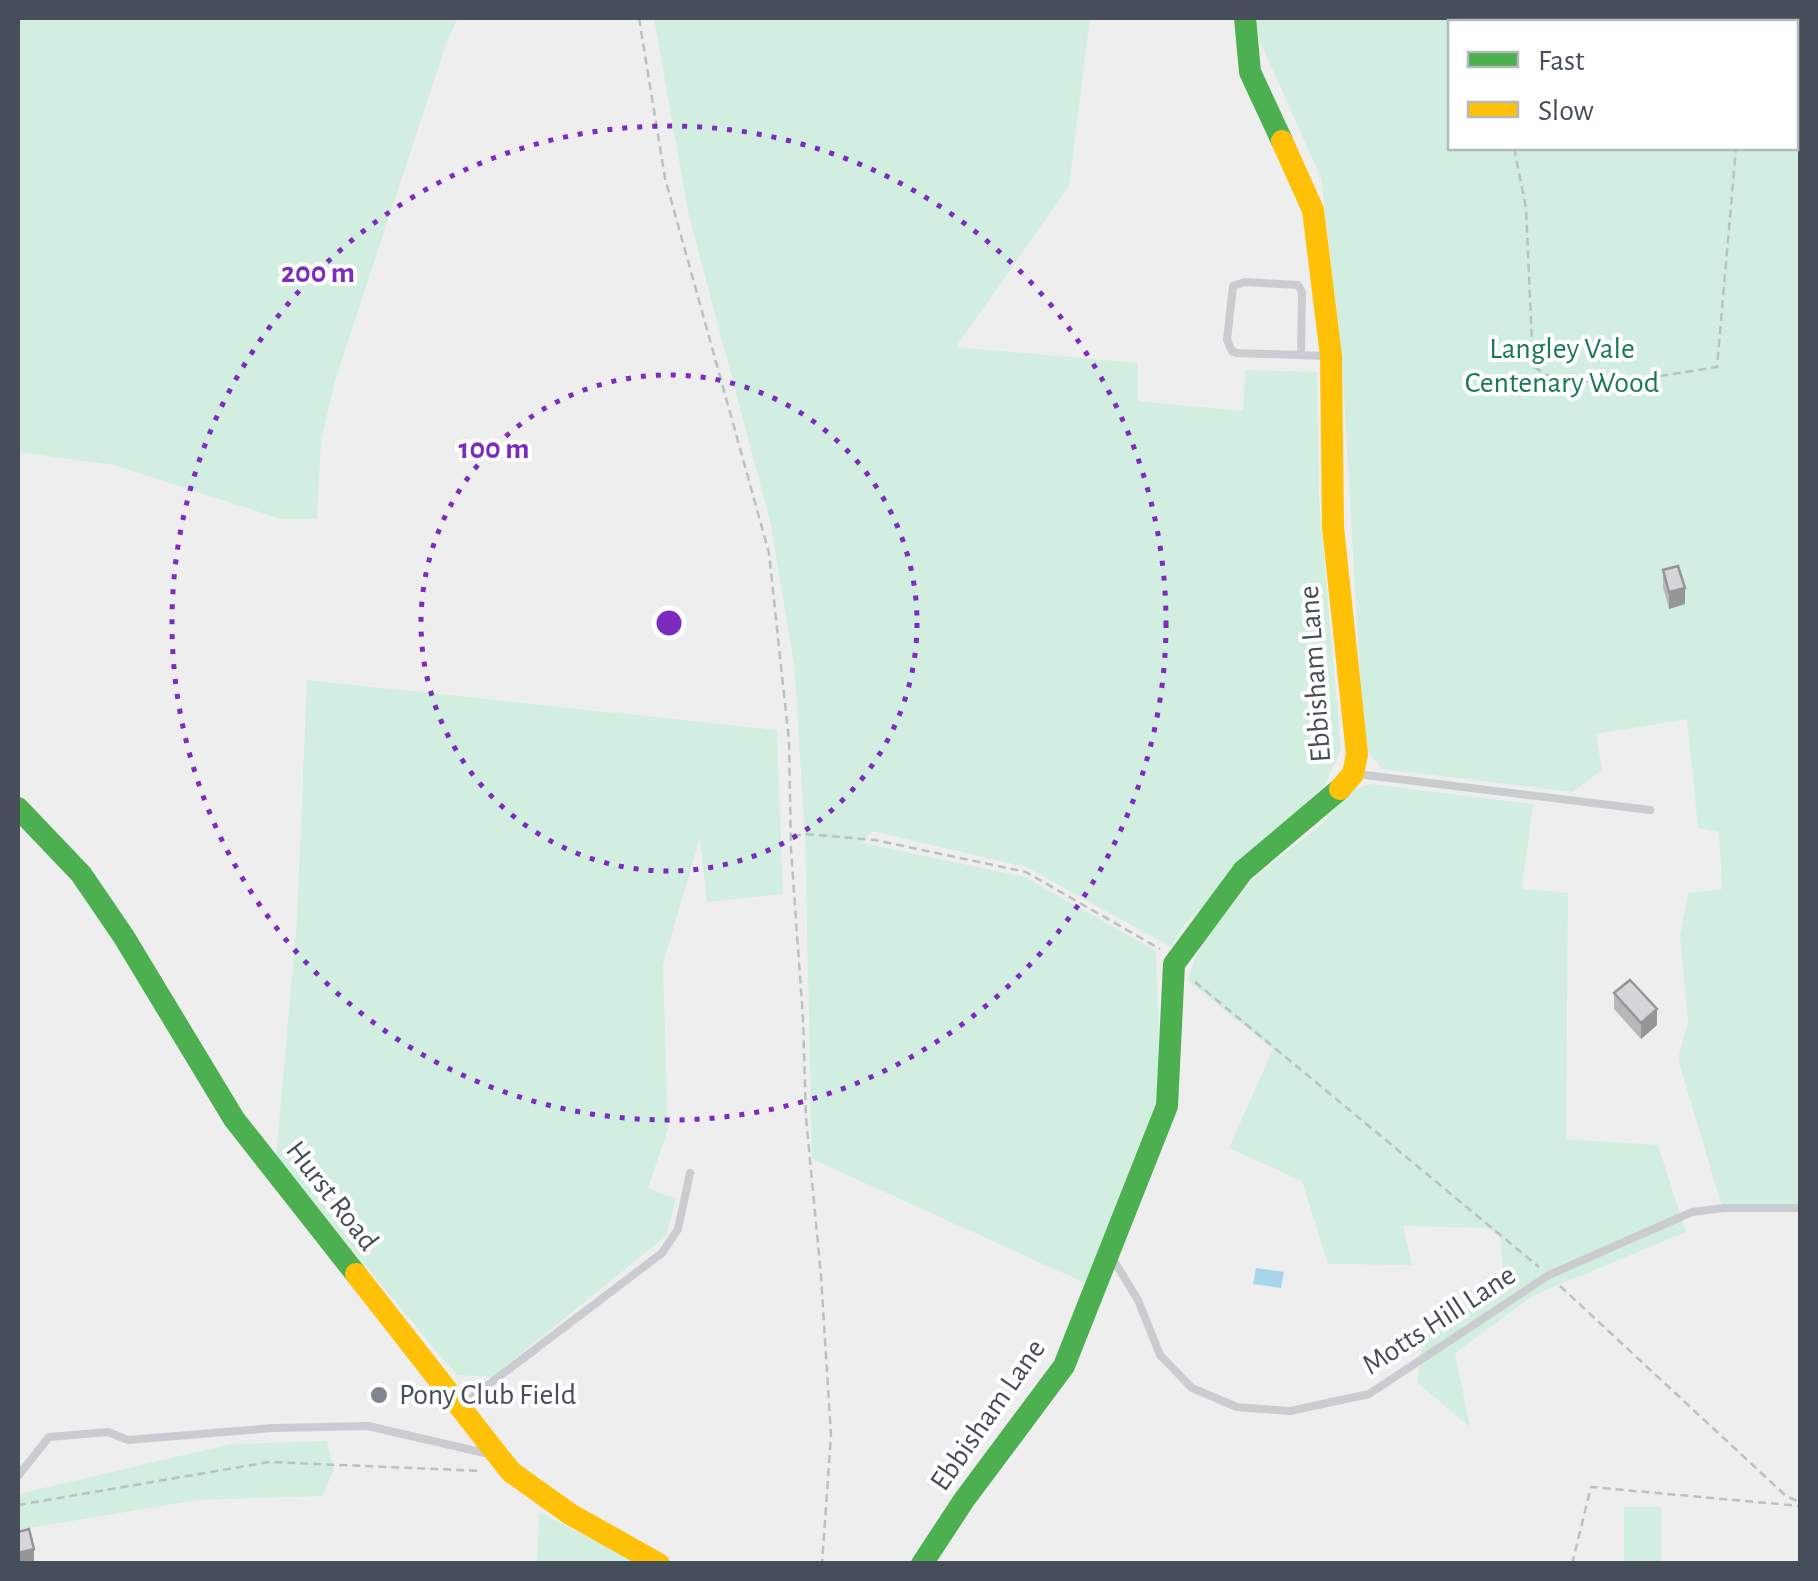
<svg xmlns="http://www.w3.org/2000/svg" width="1818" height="1581" font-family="'Alegreya Sans',sans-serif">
<rect width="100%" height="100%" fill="#efeeee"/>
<!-- green -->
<path fill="#d2eee0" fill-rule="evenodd" d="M18,18H458L446,44L335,381L321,441L317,519H281L114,465L18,452Z
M654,18H1090L1069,186L956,347L1138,363V401L1243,411L1245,370L1317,372L1319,499L1341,750L1324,786L1185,924L1171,947L1026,867L872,831L862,843L1025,877L1156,951L1159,1045L1157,1105L1085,1283L812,1159L805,834L794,665L771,525L688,212Z
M1254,18H1800V1204L1722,1207L1678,1059L1688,1022L1680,936L1688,893L1722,889L1719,832L1698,828L1687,719L1596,734L1602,770L1573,792L1382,769L1364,747L1341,345L1321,178L1259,39ZM1450,22H1796V148H1450Z
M307,680L777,730L783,894L707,902L700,838L663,964L668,1129L648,1188L676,1199L666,1236L492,1377L456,1375L276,1157L297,920Z
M1370,784L1533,804L1522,889L1568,893L1566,1139L1658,1145L1686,1232L1532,1296L1455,1353L1470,1427L1417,1382L1423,1337L1504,1288L1500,1237L1489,1228L1403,1226L1412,1265L1328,1264L1302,1181L1229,1148L1273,1049L1187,980L1201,945L1252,880L1325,821L1349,791Z
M327,1441L334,1470L322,1496L197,1500L18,1530V1494L231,1444Z
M1624,1507H1661V1563H1624Z
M539,1512L639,1563L537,1564Z"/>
<!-- water -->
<path fill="#a7d6eb" d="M1256,1268L1284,1272L1281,1288L1253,1284Z"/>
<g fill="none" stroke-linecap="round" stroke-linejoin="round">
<!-- path -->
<path stroke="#b7c3c0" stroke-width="2.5" stroke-dasharray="8 5" stroke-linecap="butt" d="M639,18L665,178L769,553L789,741L791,850L803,1018L806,1118L821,1276L831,1435L822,1564
M1508,18V22
M1747,22V18
M1514,148L1526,208L1533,366L1554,380L1615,383L1717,367L1736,148
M793,836L805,834L875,840L1026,872L1160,949
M1195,982L1539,1267
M1560,1286L1786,1496L1800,1502
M18,1505L269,1462L482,1471
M1572,1564L1591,1487L1800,1506"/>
<!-- lane -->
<path stroke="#cacccf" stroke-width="8" d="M1301,355L1302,292L1298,285L1245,282L1233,286L1227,340L1232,351L1237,353L1326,356
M1357,774L1650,810
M1111,1256L1138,1300L1160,1355L1192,1388L1237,1407L1290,1411L1369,1394L1549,1275L1692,1212L1724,1208H1800
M463,1404L662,1253L678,1229L690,1173
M18,1476L49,1437L108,1432L128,1440L273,1428L368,1426L489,1454"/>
<!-- fast -->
<path stroke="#4caf50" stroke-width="22" d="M1245,18L1250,72L1282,141
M18,808L81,874L124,937L234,1119L356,1274
M922,1564L964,1500L1064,1366L1167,1106L1174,964L1243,871L1340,789"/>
<!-- slow -->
<path stroke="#ffc107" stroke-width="22" d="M1282,141L1313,210L1331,356L1333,527L1357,754L1353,774L1340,789
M356,1274L511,1472L570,1514L659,1564"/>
</g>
<!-- wall -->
<path fill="#b8b8bb" d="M1663,570L1685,604L1669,609L1663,587Z
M1614,993L1657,1025L1641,1039L1614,1009Z"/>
<!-- shaded-wall -->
<path fill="#969698" d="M1685,588V604L1669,609V592Z
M1657,1009V1025L1641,1039V1023Z
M34,1549V1564H18V1553Z"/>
<!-- building -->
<path fill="#d6d6d9" stroke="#969698" stroke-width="2.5" d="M1678,566L1685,588L1669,592L1663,570Z
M1630,980L1657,1009L1641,1023L1614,993Z
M29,1529L34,1549L18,1553V1532Z"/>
<!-- distance rings -->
<g fill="none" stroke="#7b2cbf" stroke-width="5" stroke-dasharray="5 10">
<circle cx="669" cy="623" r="248"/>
<circle cx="669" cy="623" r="497"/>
</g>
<!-- markers -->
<circle fill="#81868e" stroke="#fff" stroke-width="4" cx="379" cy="1395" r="10"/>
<g text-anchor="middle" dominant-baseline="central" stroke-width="8" stroke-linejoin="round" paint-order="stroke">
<!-- park labels -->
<g font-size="30" fill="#187a54" stroke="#fff">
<text x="1562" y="349">Langley Vale<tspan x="1562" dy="34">Centenary Wood</tspan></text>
</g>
<!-- street labels -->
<g font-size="30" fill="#464e5a" stroke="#fff">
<text transform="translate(1315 674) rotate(-94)">Ebbisham Lane</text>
<text transform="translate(332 1196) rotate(52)">Hurst Road</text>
<text transform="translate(1439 1320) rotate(-33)">Motts Hill Lane</text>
<text transform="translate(988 1415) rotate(-55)">Ebbisham Lane</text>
</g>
<!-- poi labels -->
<g font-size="30" fill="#464e5a" stroke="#fff" text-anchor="start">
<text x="399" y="1395">Pony Club Field</text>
</g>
</g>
<circle cx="669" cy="623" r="15" fill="#7b2cbf" stroke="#fff" stroke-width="5"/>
<g font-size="30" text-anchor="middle" font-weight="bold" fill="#7b2cbf" stroke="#fff" stroke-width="8" stroke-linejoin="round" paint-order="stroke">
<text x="318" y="282">200 m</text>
<text x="494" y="458">100 m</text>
</g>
<!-- border -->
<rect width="1818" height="1581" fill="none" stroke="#464e5a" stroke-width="40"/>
<!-- legend -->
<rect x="1448" y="20" width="350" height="130" fill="#ffffff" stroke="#b5b8bd" stroke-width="2.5"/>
<rect x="1468" y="52" width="50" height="15" fill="#4caf50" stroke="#b5b8bd" stroke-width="2.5"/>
<text x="1538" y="70" font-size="30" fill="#464e5a">Fast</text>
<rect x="1468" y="102" width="50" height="15" fill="#ffc107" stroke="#b5b8bd" stroke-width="2.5"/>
<text x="1538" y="120" font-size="30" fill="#464e5a">Slow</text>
</svg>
